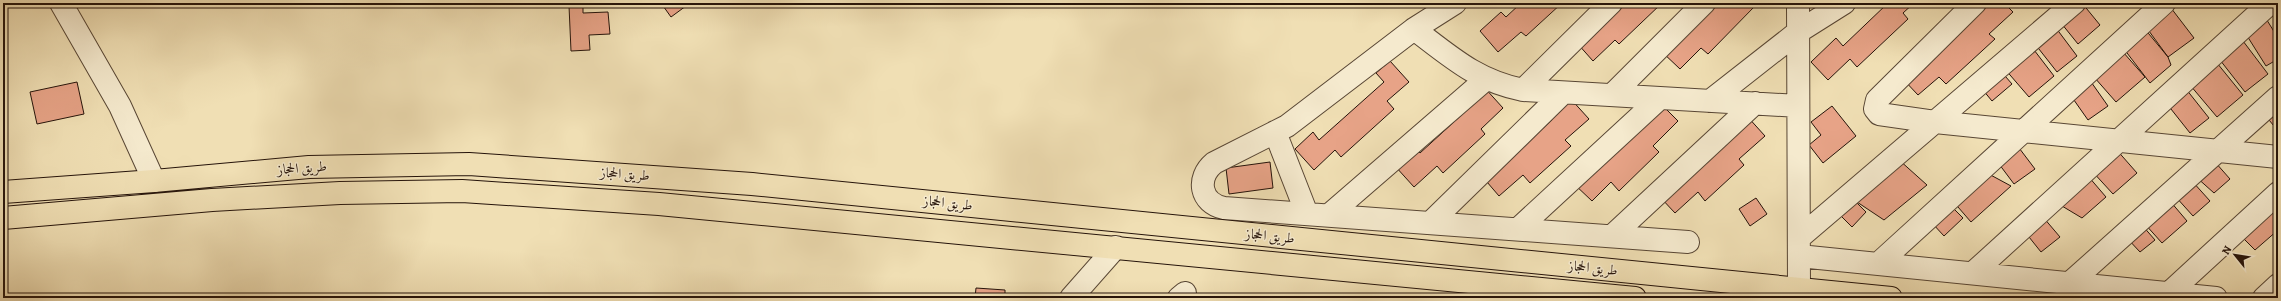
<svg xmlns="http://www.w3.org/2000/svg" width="2281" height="301" font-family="Alegreya,Amiri,serif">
<rect width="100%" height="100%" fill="#f0dfb4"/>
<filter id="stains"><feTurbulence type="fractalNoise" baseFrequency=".005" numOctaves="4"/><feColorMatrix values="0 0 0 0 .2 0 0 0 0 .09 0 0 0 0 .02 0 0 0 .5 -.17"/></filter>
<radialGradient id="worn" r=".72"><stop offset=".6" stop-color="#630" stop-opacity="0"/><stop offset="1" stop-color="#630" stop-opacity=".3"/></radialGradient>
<!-- building -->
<path fill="#e7a387" stroke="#25130a" d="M661,3H690L671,17Z
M1521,3H1562L1526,36L1521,32L1498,52L1480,31L1501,12L1506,17Z
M1619,3H1662L1619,44L1615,40L1593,61L1577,43Z
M1719,3H1751L1754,7L1708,54L1701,48L1680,69L1661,51L1679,33L1684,38Z
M1888,3H1914L1903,13L1908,19L1857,67L1850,59L1828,80L1811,62L1836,38L1843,46Z
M1986,3H2004L2013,12L1989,34L1995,39L1946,84L1939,77L1918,95L1902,78L1925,66L1977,17L1974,14Z
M2082,3L2100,25L2078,44L2053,13Z
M583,5V13L608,12L610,34L589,35L590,50L571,51L569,6Z
M2171,8L2194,38L2168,57L2146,27Z
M2265,17L2278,38V59L2266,66L2244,31Z
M2056,28L2077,56L2057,72L2035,44Z
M2144,28L2168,57L2171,65L2150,83L2124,49Z
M2243,41L2268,74L2245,92L2220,60Z
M2031,46L2054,76L2029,97L2004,68Z
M2123,52L2145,77L2116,102L2094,77Z
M1390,61L1409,82L1387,101L1394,109L1341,157L1335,150L1314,170L1295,149L1313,132L1319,140L1384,82L1376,73Z
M1992,61L2012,84L1992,101L1973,78Z
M2217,63L2243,95L2217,117L2190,85Z
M2089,79L2108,106L2088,120L2069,93Z
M77,82L84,114L37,124L30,92Z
M1483,86L1503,108L1481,129L1485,134L1443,173L1437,166L1414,187L1395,166L1415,148L1420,153L1467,110Z
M2186,89L2209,118L2190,133L2167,104Z
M1569,97L1589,119L1565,140L1571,146L1530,183L1523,175L1499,196L1481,175L1505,162L1552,120L1548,115Z
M2278,104V131L2265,115Z
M1662,105L1678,121L1653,146L1659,152L1619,191L1611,182L1592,201L1573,183Z
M1832,106L1856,136L1823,163L1809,145L1821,135L1811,122Z
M1746,115L1765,136L1739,159L1744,165L1705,201L1698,192L1675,213L1660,197Z
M2010,136L2035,169L2014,184L1990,152Z
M2115,148L2137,173L2113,194L2091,170Z
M1898,159L1927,185L1884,220L1854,200Z
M1270,162L1273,188L1229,194L1226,168Z
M2215,162L2230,179L2214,193L2195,176Z
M1974,166L2011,186L1971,222L1945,192Z
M2088,176L2106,197L2082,218L2057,203Z
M2192,181L2210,201L2193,216L2175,196Z
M2278,197V230L2255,250L2239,234Z
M1756,198L1767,214L1750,226L1739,209Z
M1854,200L1866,212L1852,227L1840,215Z
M2170,201L2187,221L2162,243L2144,223Z
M1949,204L1963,218L1944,236L1932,223Z
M2043,217L2060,237L2041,252L2025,232Z
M2141,224L2155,240L2140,252L2126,237Z
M976,288L1005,290V298H975Z"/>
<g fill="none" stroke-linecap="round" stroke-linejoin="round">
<defs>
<path id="minor" d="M61,3L120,106L154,181
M1455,3L1414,29L1287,126L1214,163C1196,178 1200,203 1224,208L1688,242
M1798,3L1799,289
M1975,3L1877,100L1875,109L1879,114L1935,122L2278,157
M1414,29C1451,57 1477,81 1523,90L1798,106
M1523,90L1611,3
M1612,95L1704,3
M1710,101L1798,32L1844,3
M1275,132L1307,214
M1329,215L1485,80
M1430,223L1563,93
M1518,229L1660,98
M1612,236L1755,103
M1799,238L2074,3
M1799,256L2216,298
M1879,263L2164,3
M1973,273L2270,3
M2071,282L2278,97
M2168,294L2278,193
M1071,298L1116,247
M1179,298L1185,293
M2264,298L2278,285"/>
<path id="major" d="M3,192L154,181L309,167L469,164L752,184L1891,298
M3,218L212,200L340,193L462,191L659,204L1635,298"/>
</defs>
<!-- minor casing -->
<use href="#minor" stroke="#584634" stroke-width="24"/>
<!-- major casing -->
<use href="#major" stroke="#25130a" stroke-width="24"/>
<!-- minor -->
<use href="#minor" stroke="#f5eace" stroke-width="22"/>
<!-- major -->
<use href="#major" stroke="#f0dfb4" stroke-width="22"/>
</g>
<g text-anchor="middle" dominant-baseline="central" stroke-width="3" stroke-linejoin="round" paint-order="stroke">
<!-- street labels -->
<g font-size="14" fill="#25130a" stroke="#f5eace">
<text transform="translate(302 168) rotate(-4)">طريق الحجاز</text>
<text transform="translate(625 174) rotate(4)">طريق الحجاز</text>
<text transform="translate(948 203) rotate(6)">طريق الحجاز</text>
<text transform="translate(1270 236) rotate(6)">طريق الحجاز</text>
<text transform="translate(1593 268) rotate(6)">طريق الحجاز</text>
</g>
</g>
<!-- margin -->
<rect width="2281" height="301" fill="none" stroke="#f0dfb4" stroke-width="16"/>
<rect x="4" y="4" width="2273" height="293" fill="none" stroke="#25130a" stroke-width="2"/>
<rect x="8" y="8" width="2265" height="285" fill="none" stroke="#25130a"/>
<!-- north arrow -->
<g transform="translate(2235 255) rotate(300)" stroke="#f5eace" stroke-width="3" paint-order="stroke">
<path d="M0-3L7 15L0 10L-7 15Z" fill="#25130a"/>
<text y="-6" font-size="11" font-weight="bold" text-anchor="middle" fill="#25130a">N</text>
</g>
<rect width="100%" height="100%" filter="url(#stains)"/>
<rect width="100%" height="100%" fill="url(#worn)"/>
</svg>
